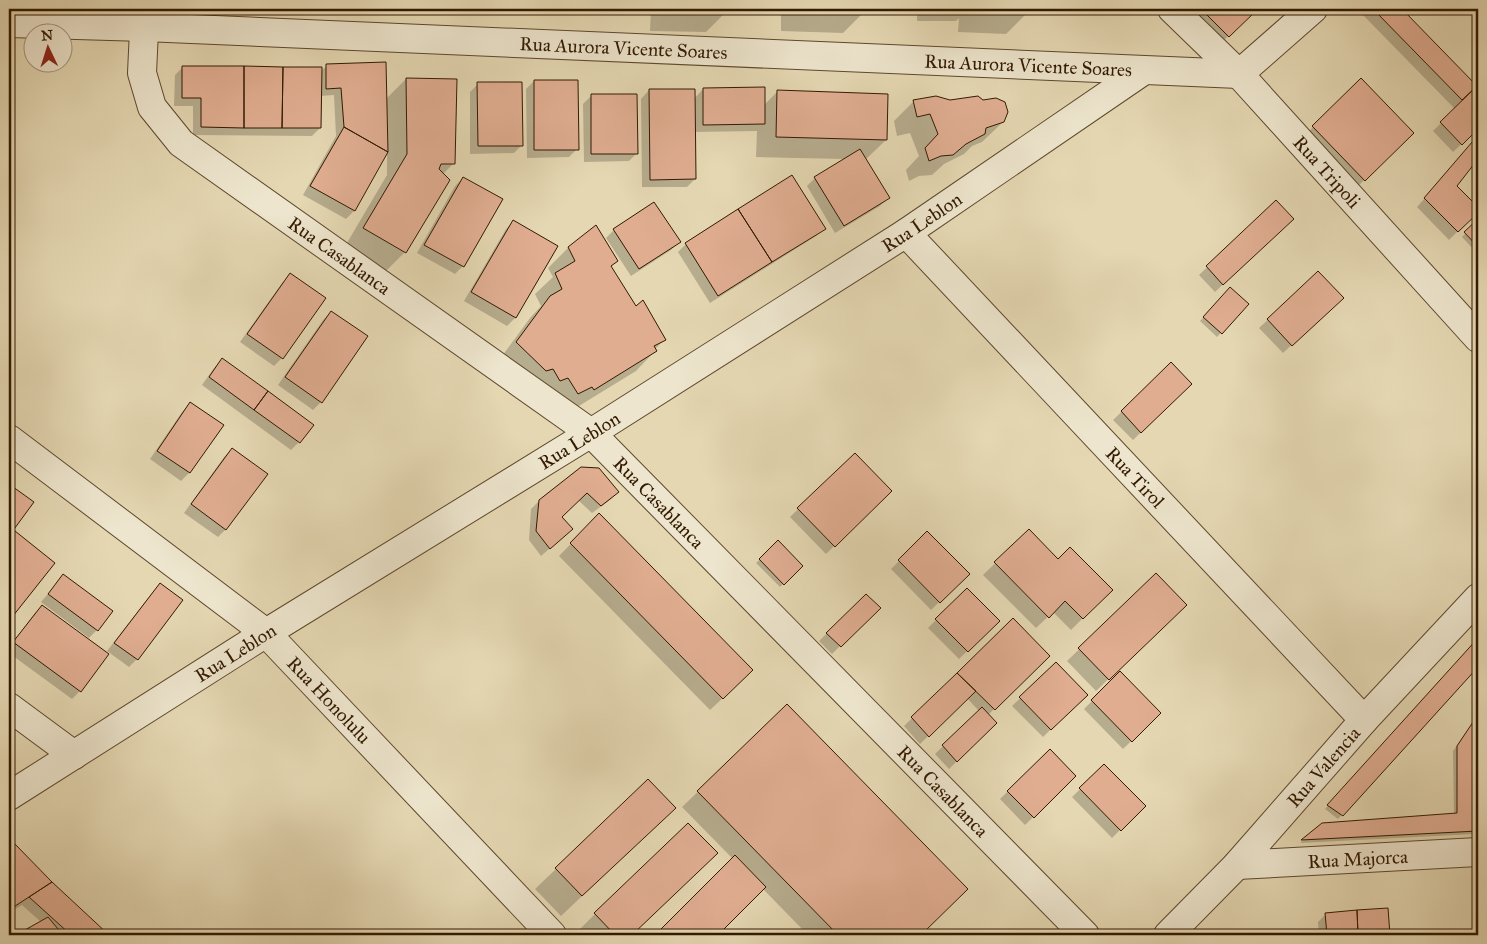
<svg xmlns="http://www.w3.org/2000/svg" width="1487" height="944" font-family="'IM FELL Great Primer',serif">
<rect width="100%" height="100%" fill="#e4d7b2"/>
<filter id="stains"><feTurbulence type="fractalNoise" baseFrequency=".004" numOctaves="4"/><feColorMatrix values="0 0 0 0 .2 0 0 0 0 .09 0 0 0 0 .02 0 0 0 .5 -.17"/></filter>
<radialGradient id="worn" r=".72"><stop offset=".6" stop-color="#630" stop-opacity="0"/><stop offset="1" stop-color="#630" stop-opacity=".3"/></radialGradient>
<!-- shadow -->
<path fill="#0003" d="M651,9H726V12L706,32L650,31Z
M781,9H863V13L843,33L781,31Z
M917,9H1026V14L1006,34L958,32L959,18L956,21H917Z
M1178,9H1256L1216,48Z
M1367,9H1400L1478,89V128L1453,152L1433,131L1455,109L1362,14Z
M327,66L386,99L406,79L453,164L443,174L405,252L385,272L344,248L387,175V151L354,211L346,219L303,195L336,136L334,95L320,96V128L312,136L193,135V106H174L175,75L183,67L320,72Z
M1361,80L1412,133L1352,192L1301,139Z
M534,81L577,149L569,157L527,158L526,89Z
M478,84L522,145L514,153L470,154V92Z
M703,89L764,105L778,91L886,140L865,160L888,198L880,206L835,233L807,186L815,178L845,159L756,157L757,131L694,132L695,179L687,187H642L641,99L649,90L694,99Z
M591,96L637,153L629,161L584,162L583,104Z
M914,101L982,102L1003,122L982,142L972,146L964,154L944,164L932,175L919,176L909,181L906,170L919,156L910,133L897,136L894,121Z
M1473,143L1478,148V157L1455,186L1478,209V211L1449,240L1417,207Z
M463,178V266L455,274L417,253L455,186Z
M1276,202L1284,226L1215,292L1199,275Z
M1478,220V254L1462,237Z
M514,221L557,246L515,318L507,326L464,301L506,229Z
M595,227L616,261L610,267L635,307L664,340L655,349L656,350L636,371L574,409L497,363L530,318L541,306L535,294L553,277L548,268L568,248Z
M824,228L816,236L710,303L678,252L686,244Z
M614,230L679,242L671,250L631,276L606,238Z
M1318,273L1334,306L1283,353L1259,328Z
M290,275L282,358L274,366L240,342L282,283Z
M1230,288L1247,304L1217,337L1200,321Z
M331,312L321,402L313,410L278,385L323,320Z
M222,360L299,442L291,450L202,385L214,368Z
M1171,364L1191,384L1133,440L1113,420Z
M190,404L222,425L189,473L181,481L150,459L182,412Z
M232,449L226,529L218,537L184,513L224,457Z
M854,455L890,491L826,554L790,517Z
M581,468L618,492L610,500L592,513L578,500L560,517L563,537L541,556L529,540L531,509L539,501Z
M599,515L740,682L710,710L559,556Z
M1029,530L1058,560L1111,590L1071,630L1053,612L1036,628L983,575Z
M15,533L53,563L9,619V539Z
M927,533L968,574L931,610L891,569Z
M778,542L802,566L780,587L756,563Z
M1156,575L1185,605L1096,691L1067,661Z
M63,576L97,630L89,638L41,602Z
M160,585L181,601L137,659L129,667L107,651L152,593Z
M967,589L998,621L959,659L928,628Z
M866,595L879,608L832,654L819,641Z
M42,606L80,691L72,699L9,653V648L34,614Z
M1013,620L1048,656L988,715L995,723L949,769L935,754L979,711L967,698L920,744L904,726Z
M1478,640V665L1338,819L1325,809Z
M1056,664L1086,695L1043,737L1012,706Z
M1120,673L1160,713L1123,749L1084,709Z
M787,706L967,889L919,935H808L763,889L716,935H657L733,859L682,807Z
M1478,721V741L1472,745L1477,831L1474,834L1300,843L1323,824L1454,815L1453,751L1469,728Z
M1050,750L1075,776L1025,825L1000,799Z
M1104,766L1144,806L1112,838L1072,797Z
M648,781L654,828L561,916L535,889Z
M688,824L696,873L631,935H576L575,934L595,914Z
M13,843L51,883L107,935H19L41,922L22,905L9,913V846Z
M1386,910L1388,935H1319L1318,922L1326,914Z"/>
<!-- building -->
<path fill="#e0ad91" stroke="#321900" d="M670,9H727V12L670,11Z
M800,9H865L864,13L800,11Z
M924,9H965V13L924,14Z
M978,9H1027V14L978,13Z
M1201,9H1258L1229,37Z
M1373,9H1402L1477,86L1462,100Z
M386,62L388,152L344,127L341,88L326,89V64Z
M182,66H244V128L201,127V98H182Z
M244,66L283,67L282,128H244Z
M283,67H322L321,128H282Z
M406,78L457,79L455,164H441L439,169L450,180L406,253L363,228L407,154Z
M1361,78L1414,133L1365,181L1312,126Z
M534,80H578L579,150H534Z
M477,82H522L523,146H478Z
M1477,86L1478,87V129L1462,145L1440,122Z
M765,87V124L703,125V88Z
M649,89H695L696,179L650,180Z
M777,90L888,94L887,140L776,137Z
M591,94H637L638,154H591Z
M936,96L950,100L978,96L983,100L996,98L1005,102L1008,112L1004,122L986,128L985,134L966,144L953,155L941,156L929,161L925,148L938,134L930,114L917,117L913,100Z
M344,127L388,152L355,211L310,186Z
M1473,141L1478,146V159L1457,186L1478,207V213L1458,232L1424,198Z
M860,149L890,198L844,226L814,177Z
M792,175L826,229L772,262L738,209Z
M463,177L503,199L464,267L424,245Z
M1276,200L1294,219L1223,285L1206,266Z
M654,202L681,242L639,269L613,229Z
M738,209L772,262L718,296L685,243Z
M1478,219V247L1464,232Z
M513,220L558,246L516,318L471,292Z
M596,225L618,261L611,266L636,306L643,300L666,340L654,346L657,351L594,390L592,387L578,394L568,378L560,381L553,369L546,371L516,342L550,296L562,289L555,273L575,261L568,247Z
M1318,271L1344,298L1292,346L1267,319Z
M290,273L326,298L283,359L247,334Z
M1230,287L1249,304L1222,334L1203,317Z
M331,311L368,336L322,403L285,377Z
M222,358L268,391L254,410L209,377Z
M1171,362L1192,384L1141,433L1121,411Z
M268,391L314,425L300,443L254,410Z
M190,402L224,425L190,473L157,451Z
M232,448L268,474L226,530L191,504Z
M855,453L892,491L835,547L797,508Z
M581,467L599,468L619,492L601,506L587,493L562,517L573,529L550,549L536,531L539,500Z
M9,484L34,502L9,536Z
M599,513L753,670L723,699L570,543Z
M1029,529L1058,559L1070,547L1113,590L1083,619L1065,601L1049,618L994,562Z
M15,531L55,563L9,621V539Z
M927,531L970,574L940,603L898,560Z
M778,540L803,566L784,585L759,559Z
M1156,573L1187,605L1109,680L1078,648Z
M63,574L113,611L98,631L48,594Z
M160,583L183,600L138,660L114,643Z
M967,588L1000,621L968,652L935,619Z
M866,594L881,608L841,647L826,633Z
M42,605L109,654L81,692L13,642Z
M1013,618L1050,656L995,710L957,673Z
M1478,638V667L1343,816L1327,805Z
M1056,662L1088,695L1051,730L1019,697Z
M1120,671L1161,713L1132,742L1091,700Z
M957,673L976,691L929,737L911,717Z
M787,704L968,889L921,935H838L697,791Z
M982,707L997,723L957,762L942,745Z
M1478,720V741L1473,743L1478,831L1301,840L1322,823L1457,813V746L1473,722Z
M1050,749L1076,776L1034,818L1007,791Z
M1104,764L1146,806L1121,831L1079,788Z
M648,779L676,808L582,896L555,868Z
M688,823L718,853L632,935H615L594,913Z
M13,842L52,882L9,910V844Z
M735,855L766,887L718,935H655Z
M52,882L109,935H71L29,897Z
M1388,908L1390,935H1358L1357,910Z
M1357,910L1358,935H1327L1325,913Z
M48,917L63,935H16Z"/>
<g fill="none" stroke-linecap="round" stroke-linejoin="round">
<defs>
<g id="minor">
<path id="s1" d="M145,9L142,73L152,107L181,143L591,433L1085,935"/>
<path id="s2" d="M1172,9L1239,74L1478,338"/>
<path id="s3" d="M9,23L144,27L1239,74L1313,9"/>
<path id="s4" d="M906,233L1364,720"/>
<path id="s5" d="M9,439L266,633L552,935"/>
<path d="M9,707L74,755"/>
<path id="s6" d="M9,796L266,633L591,433L906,233L1143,71"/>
<path id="s7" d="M1237,865L1478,852"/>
<path id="s8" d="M1168,935L1237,865L1364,720L1478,598"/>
</g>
</defs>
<!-- minor casing -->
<use href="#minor" stroke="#5e482c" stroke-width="30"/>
<!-- minor -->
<use href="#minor" stroke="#ede5cd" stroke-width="28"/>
</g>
<g text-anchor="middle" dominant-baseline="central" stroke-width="4" stroke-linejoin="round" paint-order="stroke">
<!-- street labels -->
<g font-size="19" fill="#321900" stroke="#ede5cd">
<text stroke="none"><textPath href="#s3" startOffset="615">Rua Aurora Vicente Soares</textPath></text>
<text stroke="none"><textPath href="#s3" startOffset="1020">Rua Aurora Vicente Soares</textPath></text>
<text stroke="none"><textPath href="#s2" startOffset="225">Rua Tripoli</textPath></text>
<text stroke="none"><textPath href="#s6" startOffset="1078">Rua Leblon</textPath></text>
<text stroke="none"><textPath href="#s1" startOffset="340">Rua Casablanca</textPath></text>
<text stroke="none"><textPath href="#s6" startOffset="672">Rua Leblon</textPath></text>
<text stroke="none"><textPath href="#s4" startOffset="335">Rua Tirol</textPath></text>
<text stroke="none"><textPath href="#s1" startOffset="745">Rua Casablanca</textPath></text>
<text stroke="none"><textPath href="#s6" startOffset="268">Rua Leblon</textPath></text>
<text stroke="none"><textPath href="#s5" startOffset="414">Rua Honolulu</textPath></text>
<text stroke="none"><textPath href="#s8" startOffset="229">Rua Valencia</textPath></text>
<text stroke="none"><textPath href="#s1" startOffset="1150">Rua Casablanca</textPath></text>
<text stroke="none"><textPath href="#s7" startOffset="121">Rua Majorca</textPath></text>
</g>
</g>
<!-- margin -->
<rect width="1487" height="944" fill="none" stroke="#e4d7b2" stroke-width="30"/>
<rect x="10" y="10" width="1467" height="924" fill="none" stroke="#321900" stroke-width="2.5"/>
<rect x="15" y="15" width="1457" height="914" fill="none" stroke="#321900"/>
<!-- north arrow -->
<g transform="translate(48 48) rotate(356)"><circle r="24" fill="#ede5cd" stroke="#a2937b"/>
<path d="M0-4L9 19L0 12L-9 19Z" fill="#8f2418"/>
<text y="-8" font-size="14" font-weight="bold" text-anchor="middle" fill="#321900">N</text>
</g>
<rect width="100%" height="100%" filter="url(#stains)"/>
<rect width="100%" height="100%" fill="url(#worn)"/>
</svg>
